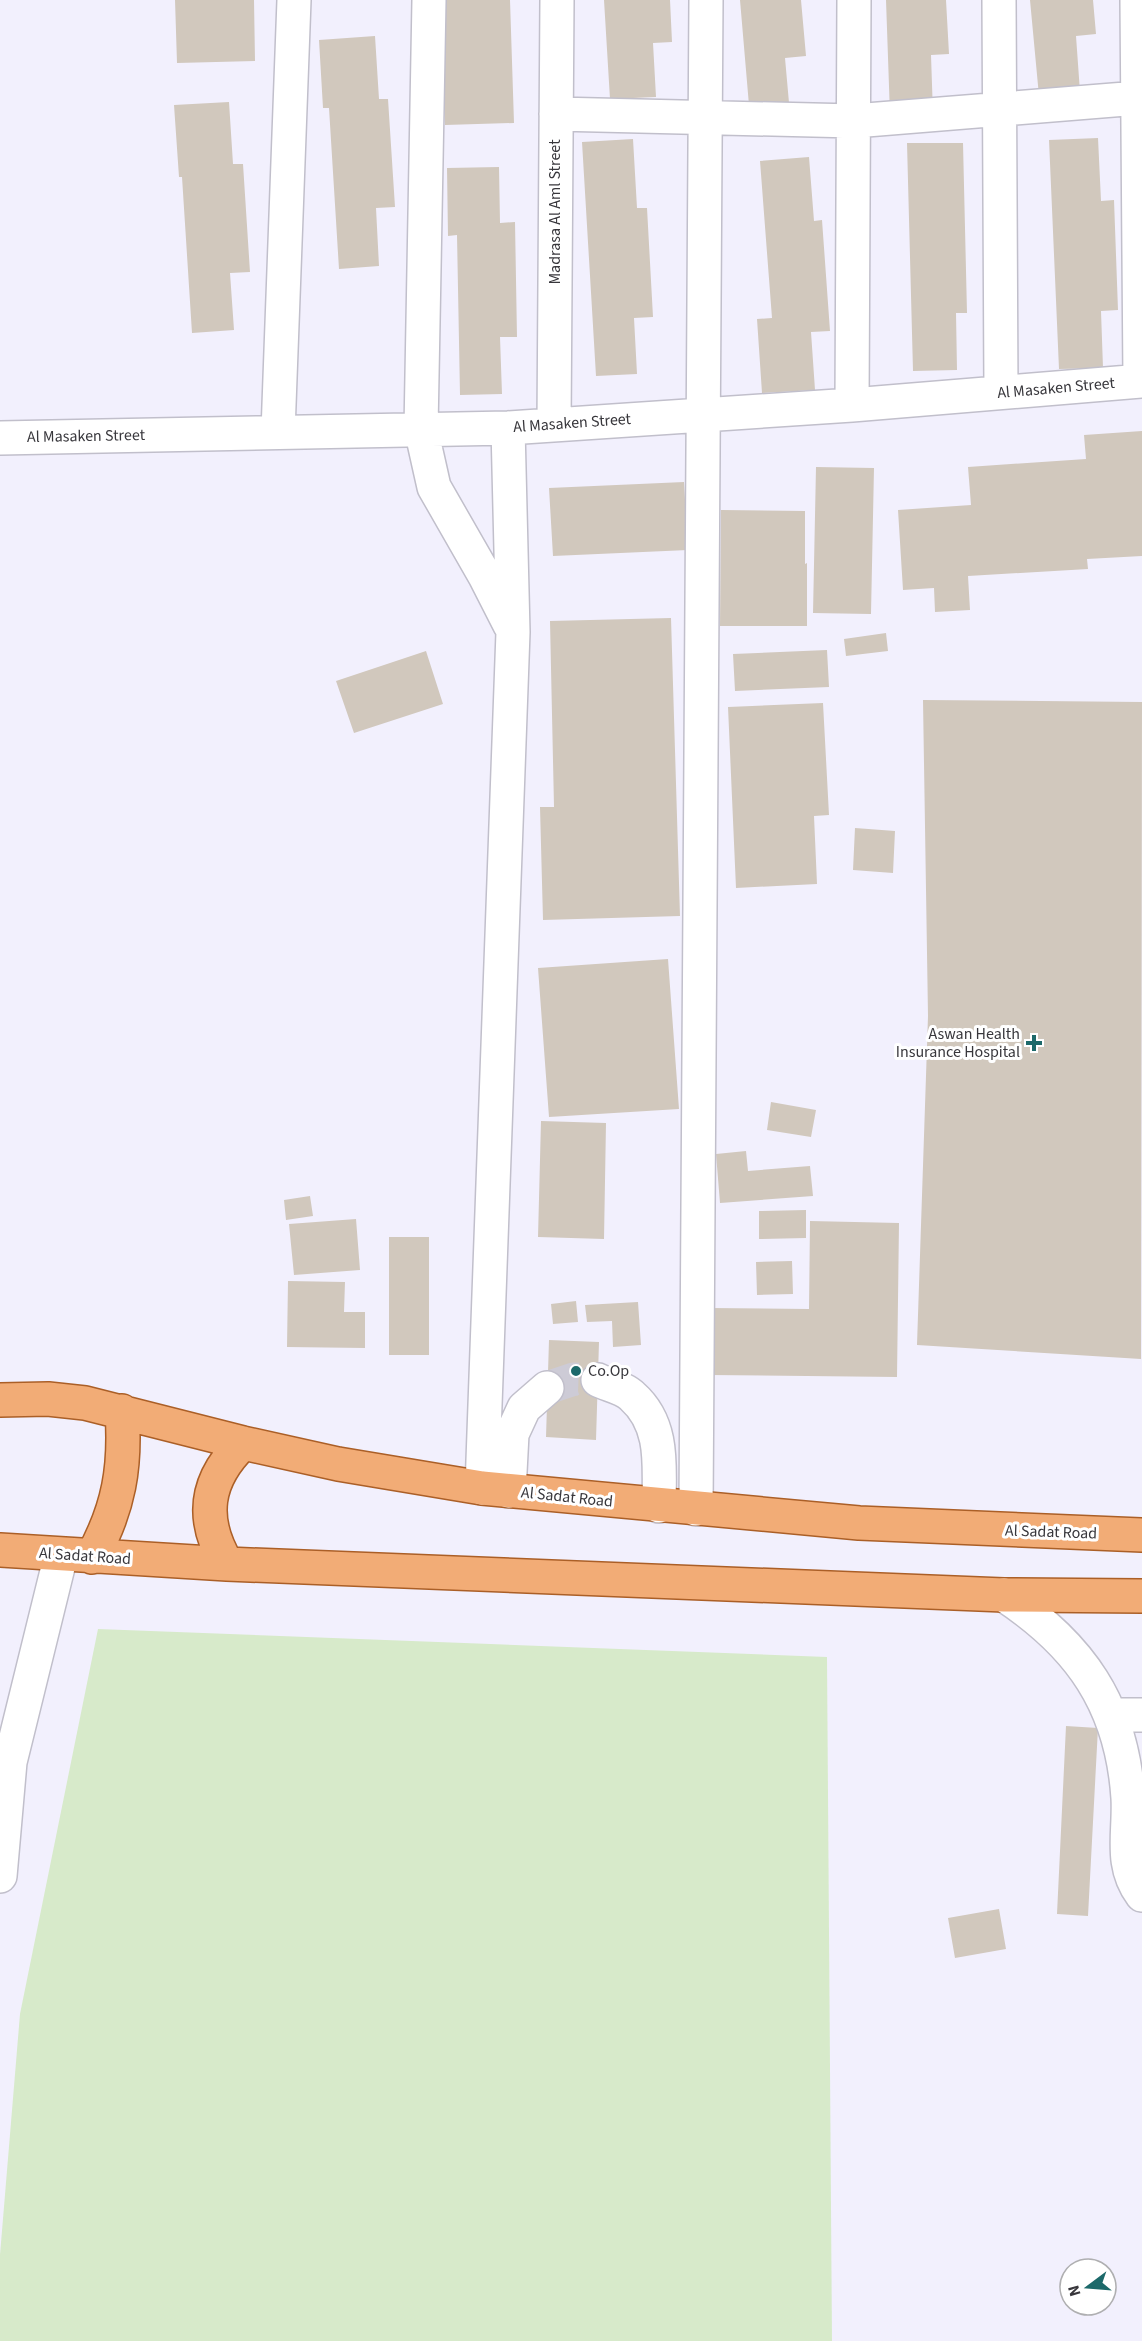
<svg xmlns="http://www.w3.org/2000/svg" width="1142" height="2341" font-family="'Source Sans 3',sans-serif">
<rect width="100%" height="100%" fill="#f2f0fd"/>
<!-- green -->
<path fill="#d7eaca" d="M98,1629L827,1657L832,2341H0V2255L20,2014Z"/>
<!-- building -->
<path fill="#d1c8bd" d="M175,0H254L255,61L177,63Z
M440,0H510L514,123L445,125Z
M604,0H670L672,42L653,43L656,97L610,99Z
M740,0H801L806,56L785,58L790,114L750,117Z
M886,0H946L949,54L931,55L933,114L890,115Z
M1030,0H1093L1096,34L1076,36L1080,92L1039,96Z
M375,36L379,99H388L395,207L376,208L379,266L339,269L329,108H323L319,40Z
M229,102L233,164H243L250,272L230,273L234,330L192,333L182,177H179L174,105Z
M1098,138L1101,201L1114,200L1118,310L1101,311L1103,368L1059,369L1049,140Z
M633,139L637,208H647L653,317L634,318L637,374L596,376L582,142Z
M907,143H963L967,313H956L957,370L913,371Z
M809,157L814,221L822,220L830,331L811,332L815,390L762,393L757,319L772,318L760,161Z
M499,167L500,223L515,222L517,337H500L502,394L460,395L457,235L448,236L447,168Z
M1142,431V556L1087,559L1088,569L968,576L970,610L935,612L934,588L903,590L898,510L971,505L968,467L1086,459L1084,435Z
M816,467L874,468L871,614L813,613Z
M684,482L688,550L553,556L549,488Z
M721,510L805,511V564L807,563V626H720Z
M671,618L680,916L543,920L540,807H554L550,621Z
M886,633L888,651L846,656L844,639Z
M827,650L829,687L735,691L733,654Z
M426,651L443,704L354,733L336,681Z
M923,700L1142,702L1141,1359L917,1345L928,1016Z
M823,703L829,815L814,816L817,884L736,888L728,707Z
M855,828L895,831L893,873L853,870Z
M668,959L679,1109L549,1117L538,968Z
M771,1102L816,1110L811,1137L767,1130Z
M541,1121L606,1123L604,1239L538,1237Z
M746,1151L748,1171L810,1166L813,1196L720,1203L716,1154Z
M310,1196L313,1216L286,1220L284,1200Z
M806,1210V1238L759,1239V1211Z
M356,1219L360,1270L294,1275L289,1224Z
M810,1221L899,1223L897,1377L709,1375V1308L809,1309Z
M389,1237H429V1355H389Z
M792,1261L793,1294L757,1295L756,1262Z
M288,1281L345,1282L344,1312H365V1348L287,1347Z
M576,1301L578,1322L553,1324L551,1304Z
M638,1302L641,1345L613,1347L612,1321L587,1322L585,1305Z
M549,1340L599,1342L596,1440L546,1437Z
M1066,1726L1098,1728L1088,1916L1057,1914Z
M999,1909L1006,1949L955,1958L948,1918Z"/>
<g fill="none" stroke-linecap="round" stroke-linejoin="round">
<!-- minor-tunnel -->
<path stroke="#cdcbd6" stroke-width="33" stroke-dasharray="33 16" stroke-linecap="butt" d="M547,1388L574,1379L598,1380"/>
<defs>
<path id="minor" d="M429,0L421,429L434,487L485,576L510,625
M999,0L1001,392
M1137,0L1140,381
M556,114L854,121L1138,98
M852,405L854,0
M554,425L557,0
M278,432L294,0
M0,438L508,428L852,405L1142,381
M598,1380C608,1385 624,1388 632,1396C665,1425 659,1467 659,1506
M482,1488L513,632L508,428
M509,1491L512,1434L524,1408L547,1388
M696,1509L706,0
M1004,1595C1080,1645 1122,1705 1128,1798C1130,1833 1119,1864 1142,1895
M1112,1715H1142
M0,1876L10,1762L61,1555"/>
<path id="major" d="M0,1400L48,1399L85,1403L243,1443L338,1464L482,1488L859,1523L1142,1535
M0,1550L227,1564L1004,1595L1142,1596
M92,1557C119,1508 126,1467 122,1411
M227,1564C200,1519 205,1480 243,1443"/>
</defs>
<!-- minor casing -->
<use href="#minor" stroke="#c1bfcb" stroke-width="36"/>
<!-- major casing -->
<use href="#major" stroke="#ab5f27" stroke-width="36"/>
<!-- minor -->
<use href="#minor" stroke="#fff" stroke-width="33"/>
<!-- major -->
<use href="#major" stroke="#f2ac76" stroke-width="33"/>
</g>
<!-- markers -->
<g fill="#1c696a" stroke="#fff" stroke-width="2">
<path d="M1031 1034h6v6h6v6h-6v6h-6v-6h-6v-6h6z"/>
<circle cx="576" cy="1371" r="6"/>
</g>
<g text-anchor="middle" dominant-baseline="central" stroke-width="6" stroke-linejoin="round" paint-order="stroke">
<!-- street labels -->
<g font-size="16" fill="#38373c" stroke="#fff">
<text transform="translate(555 212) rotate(-90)">Madrasa Al Aml Street</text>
<text transform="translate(1056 388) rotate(-5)">Al Masaken Street</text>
<text transform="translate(572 423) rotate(-4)">Al Masaken Street</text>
<text transform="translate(86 436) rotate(-1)">Al Masaken Street</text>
<text transform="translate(567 1497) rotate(6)">Al Sadat Road</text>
<text transform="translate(1051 1532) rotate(2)">Al Sadat Road</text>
<text transform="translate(85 1556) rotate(4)">Al Sadat Road</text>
</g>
<!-- poi labels -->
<g font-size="16" fill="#38373c" stroke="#fff" text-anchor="end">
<text x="1020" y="1034">Aswan Health<tspan x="1020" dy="18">Insurance Hospital</tspan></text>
<text x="588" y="1371" text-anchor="start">Co.Op</text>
</g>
</g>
<!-- north arrow -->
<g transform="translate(1088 2287) rotate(254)"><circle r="28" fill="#ffffff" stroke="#afafb1" stroke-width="1.5"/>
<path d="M0-4.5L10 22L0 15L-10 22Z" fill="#1c696a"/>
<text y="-9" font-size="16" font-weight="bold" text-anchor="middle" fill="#38373c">N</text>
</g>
</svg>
